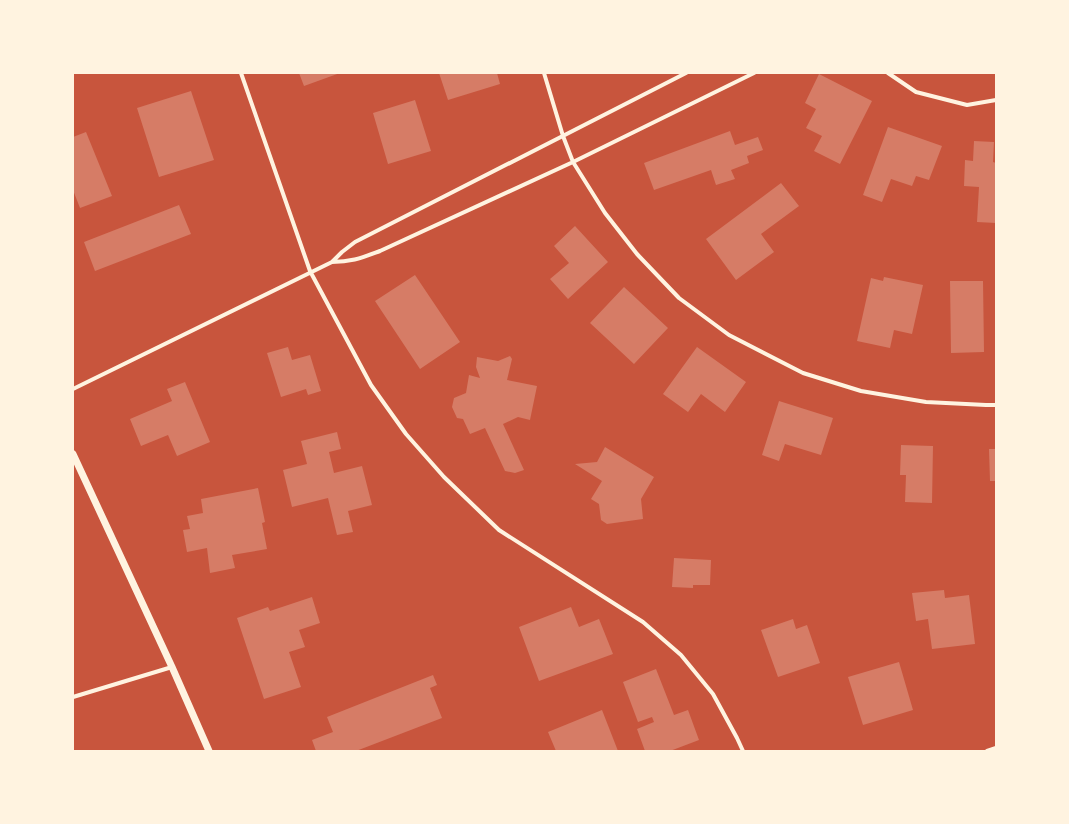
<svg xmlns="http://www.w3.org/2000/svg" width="1069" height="824" font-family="Bitter,serif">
<rect width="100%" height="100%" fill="#c8553d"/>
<!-- building -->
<path fill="#d67c66" d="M299,73H340L304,86Z
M439,73H497L500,84L448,100Z
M819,74L872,101L840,164L814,151L822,136L806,128L816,109L805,103Z
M191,91L214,160L159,177L137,108Z
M415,100L431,151L388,164L373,113Z
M888,127L942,146L929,180L916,176L912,186L891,179L882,202L863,195Z
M730,131L735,145L758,137L763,150L747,156L749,163L731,170L735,179L716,185L711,170L654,190L644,163Z
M86,132L112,196L80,208L73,190V137Z
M974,141L994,142L993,162L996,163V223L977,222L979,187L964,186L965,160L973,161Z
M781,183L799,206L761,234L774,252L736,280L706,239Z
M179,205L191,234L95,271L84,242Z
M575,226L608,262L568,299L550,279L569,263L554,246Z
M415,275L460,342L420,369L375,301Z
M884,277L923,285L912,334L894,330L890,348L857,341L871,278L883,281Z
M950,281H983L984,352L951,353Z
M624,287L668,328L634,364L590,323Z
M288,347L292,360L310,355L321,391L308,395L306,389L281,397L267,353Z
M697,347L746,382L725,412L701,394L688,412L663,394Z
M510,356L512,359L507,380L537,386L530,420L518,417L503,424L524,470L515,473L505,471L485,428L470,434L463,419L457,418L452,407L454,398L466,393L469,375L480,378L476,367L477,357L498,361Z
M185,382L210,442L177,456L168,435L141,446L130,419L172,401L167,389Z
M779,401L833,418L821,455L785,444L779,461L762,455Z
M337,432L341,449L329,452L334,473L362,466L372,505L348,511L353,532L337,535L328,498L292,507L283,470L307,464L301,441Z
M901,445L933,446L932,503L905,502L906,475H900Z
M605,447L654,477L641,499L643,519L607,524L601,520L599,504L591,499L602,481L575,464L597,462Z
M989,449H996V481H990Z
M258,488L265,522L262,523L267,549L232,555L235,568L210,573L207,548L187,552L183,530L190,529L187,516L203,513L201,499Z
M674,558L711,560L710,585H693V588L672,587Z
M944,590L945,598L969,595L975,644L932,649L928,619L916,621L912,593Z
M312,597L320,623L299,630L305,647L289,652L301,687L264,699L237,618L268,607L270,611Z
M571,607L579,627L599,619L613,654L539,681L519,627Z
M793,619L796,629L807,625L820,663L778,677L761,630Z
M899,662L913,710L863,725L848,677Z
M656,669L674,715L688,710L699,740L670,751H645L637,729L654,722L652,717L638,722L623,682Z
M433,675L437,685L430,688L442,718L356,751H316L312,740L333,732L327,717Z
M602,710L618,751H556L548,732Z"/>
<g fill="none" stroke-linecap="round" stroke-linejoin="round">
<!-- minor -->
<path stroke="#fff3e0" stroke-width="4" d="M241,73L310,271L371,385L406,434L444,477L499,530L643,622L681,655L713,694L737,738L743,751
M544,73L563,136L573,162L605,213L637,254L679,298L729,335L803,373L861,391L926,402L986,405H996
M888,73L916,92L967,105L996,100
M332,262C352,262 361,258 380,251L573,162L754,73
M73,389L332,262L342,252L355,242L686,73
M73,697L172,667
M987,751L996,748"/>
<!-- tertiary -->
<path stroke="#fff3e0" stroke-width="7" d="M73,454L172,667L209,751"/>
</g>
<!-- border -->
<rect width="1069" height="824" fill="none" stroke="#fff3e0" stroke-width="148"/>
</svg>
